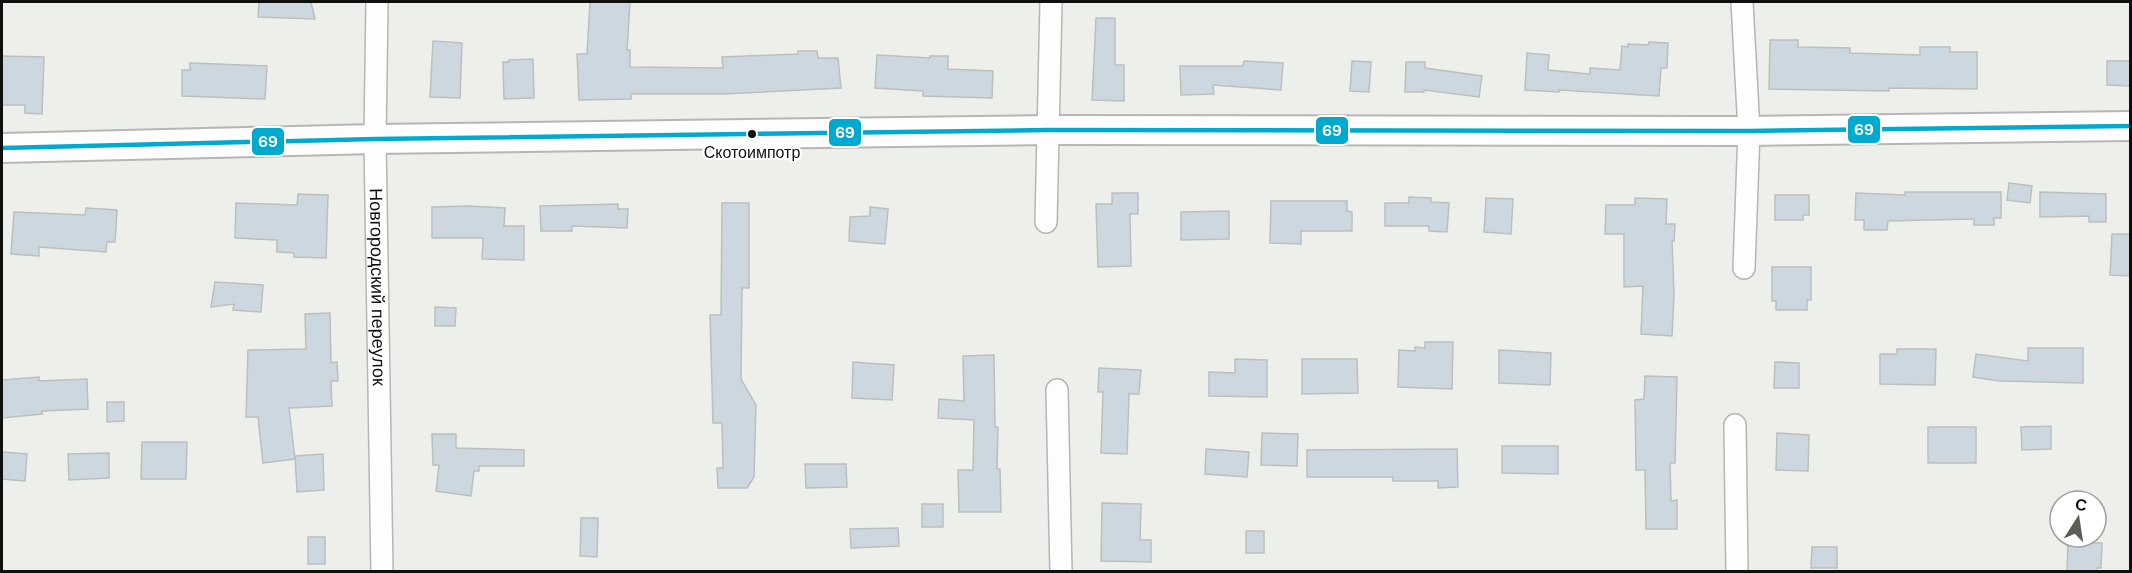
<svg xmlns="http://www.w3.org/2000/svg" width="2132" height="573" font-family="'DM Sans',sans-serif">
<rect width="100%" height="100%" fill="#edefea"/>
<!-- building -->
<path fill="#cdd7df" stroke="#bdbfbe" stroke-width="1.5" d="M259,2H311L315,19L258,17Z
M590,2H630L627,50H630V67L723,68L722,57L798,54V51H817L818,58H838L841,88L724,94H631V99L579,100L577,54H587Z
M1096,18H1115V65H1124V101L1092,100Z
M1770,40H1798V47L1850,48V53L1920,55V47H1950V52H1977V89L1889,88V91L1769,89Z
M433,41L462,43L460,98L430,97Z
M1649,42L1668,43L1667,68H1661L1659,96L1559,90V92L1525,90L1527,53L1549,55L1548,70L1590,74V68L1620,70L1622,46L1628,47V44L1648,45Z
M877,55L930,58V56H948V69L993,71L992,98L923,96V91L875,88Z
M2,56L44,57L42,114L25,113V105H2Z
M533,59L534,98L504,99L503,62H509V60Z
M1244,61L1283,63L1281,90L1213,85L1214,94L1181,95L1180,66H1243Z
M1352,61L1371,62L1369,92L1350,91Z
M2107,61H2130V86L2107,85Z
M1406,62H1425V68L1482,76L1479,97L1424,90V92H1405Z
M190,63L267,66L265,99L182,96V70H190Z
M2009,183L2032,186L2030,203L2007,200Z
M1905,192H2001V218H1994V225H1974V219L1888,221L1887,230H1864V220H1855L1856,193L1905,195Z
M2040,192L2106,194V222H2089V216L2040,217Z
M1112,193H1138V214H1130L1131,266L1098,267L1096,204H1112Z
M298,194L328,195L326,258L294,257V253L277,252V240L235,238L236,203L297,205Z
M1775,195H1809V215H1803V220H1775Z
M1409,197L1431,198V202L1449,203L1447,232L1429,231V226H1385V203H1409Z
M1486,198L1513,199L1511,234L1484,232Z
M1635,198L1667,199L1666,224H1675L1674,241H1672L1674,295L1672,336L1641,334L1643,286L1624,287V234H1605L1606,205H1635Z
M1271,201H1347V211L1352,212V231H1301V244L1270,243Z
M722,203H749V288H742L741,379L756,405L754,477L747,488H718L717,468H723L722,423H713L710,315H721Z
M618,204V209H628L627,228L572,226V231H541L540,206Z
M469,206L505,208L504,226H524V260L482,259L483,238H432V207Z
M870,207L888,209L885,244L849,241L850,217L870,216Z
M86,208L117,210L115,242H107L106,252L39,247V256L11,254L14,212L85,215Z
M1229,211V239L1181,240V212Z
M2112,234H2130V276L2110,275Z
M1772,267H1811V300H1807V310H1776V301H1772Z
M215,282L263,285L261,312L233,310L234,304L211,307Z
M435,307L456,308L455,326H435Z
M330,313L331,363L337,362L338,381H331L332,406L289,408L295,459L263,463L258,417H246L248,350L306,349L305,314Z
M1425,342H1453L1452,389L1398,387L1399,350L1415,351V347L1425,348Z
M2028,348H2083V383L1999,381L1973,377L1976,354L2028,361Z
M1897,349H1936L1935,385L1880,384V354H1897Z
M1499,350L1551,353L1550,385L1499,383Z
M994,355L995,427H998L997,469H1000L1001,512H959L958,470H973L974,420L938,418L939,399L964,401L963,356Z
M1235,359L1267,360V397L1209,396V372L1235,373Z
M1302,359H1357L1358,393L1302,394Z
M853,362L894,365L892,400L852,398Z
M1775,362L1799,363V388H1774Z
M1099,368L1141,370L1139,394H1129L1127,454L1101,453L1103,392H1098Z
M1645,376L1677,377L1675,463H1670L1671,501L1677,500V529H1646L1645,470H1636L1635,400L1644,399Z
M39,377V381L87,379L88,409L42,411V414L2,418V380Z
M107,402H124V421L107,422Z
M2051,426V449L2022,450L2021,427Z
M1928,427H1976V463H1928Z
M1262,433L1298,434L1297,466L1261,465Z
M1777,433L1809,435L1808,471L1776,470Z
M432,434H456V448L524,450V466H479V471H474L471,496L436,491L439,465H433Z
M142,442H187L186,479H141Z
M1502,446H1558V474L1502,473Z
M1206,449L1249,452L1247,477L1205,474Z
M1457,449L1458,487L1438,488V481H1393V477H1307V450Z
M2,452L27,454L25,481L2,479Z
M109,453V478L69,480L68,454Z
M323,454L324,490L297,492L295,456Z
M805,464H846L847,487L806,488Z
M1102,503L1141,504L1140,540H1151V562L1101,561Z
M922,504H943V527H922Z
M581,518H598L597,557L580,556Z
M898,528L899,546L851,548L850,529Z
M1246,531H1264V553H1246Z
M308,537H325V564H308Z
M2068,542L2102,543L2101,568H2097V572H2067Z
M1812,547H1837V568H1811Z"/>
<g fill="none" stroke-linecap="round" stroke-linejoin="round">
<defs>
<g id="street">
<path id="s1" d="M377,2L375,139L382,572"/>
<path d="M1742,2L1749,131L1744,268"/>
<path d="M1046,222L1051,2"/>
<path d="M1057,390L1061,572"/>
<path d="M1735,425L1737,572"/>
</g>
<path id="secondary" d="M2,148L375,139L1047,130L1749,131L2130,126"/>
</defs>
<!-- street casing -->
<use href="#street" stroke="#b6b7b4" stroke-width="24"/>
<!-- secondary casing -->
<use href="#secondary" stroke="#b6b7b4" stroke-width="32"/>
<!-- street -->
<use href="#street" stroke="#fcfdfc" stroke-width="21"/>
<!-- secondary -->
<use href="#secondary" stroke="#fcfdfc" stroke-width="28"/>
<defs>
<path id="bus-1" d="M2,148L375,139L1047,130L1749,131L2130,126"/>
</defs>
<!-- bus-1 casing -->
<use href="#bus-1" stroke="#fff" stroke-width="9"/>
<!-- bus-1 -->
<use href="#bus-1" stroke="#00a9ce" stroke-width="4.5"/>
</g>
<!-- markers -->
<circle fill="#0f100d" stroke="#fff" stroke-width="2" cx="752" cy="134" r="5"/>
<g text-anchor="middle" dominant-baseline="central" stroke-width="4.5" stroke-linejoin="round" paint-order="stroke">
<!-- bus labels -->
<g font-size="16" fill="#0f100d" stroke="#fff">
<text x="752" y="152">Скотоимпотр</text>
</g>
<!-- street labels -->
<g font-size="18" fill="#0f100d" stroke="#fff">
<text stroke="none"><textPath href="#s1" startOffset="285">Новгородский переулок</textPath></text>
</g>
</g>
<g stroke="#fff" stroke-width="2">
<rect x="1847" y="115" width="34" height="29" rx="6" fill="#00a9ce"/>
<rect x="1315" y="116" width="34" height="29" rx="6" fill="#00a9ce"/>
<rect x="828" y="118" width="34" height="29" rx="6" fill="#00a9ce"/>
<rect x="251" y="127" width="34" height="29" rx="6" fill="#00a9ce"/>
</g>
<g font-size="16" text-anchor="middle" font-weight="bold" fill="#fff">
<text x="1864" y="135">69</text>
<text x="1332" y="136">69</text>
<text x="845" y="138">69</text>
<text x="268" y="147">69</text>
</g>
<!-- border -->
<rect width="2132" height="573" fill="none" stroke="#0f100d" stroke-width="6"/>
<!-- north arrow -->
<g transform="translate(2078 519) rotate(12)"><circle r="28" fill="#ffffff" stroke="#9f9f9e" stroke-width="1.5"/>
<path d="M0-4.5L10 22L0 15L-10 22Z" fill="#5d5e5a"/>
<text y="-9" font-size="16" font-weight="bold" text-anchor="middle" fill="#0f100d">С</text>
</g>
</svg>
